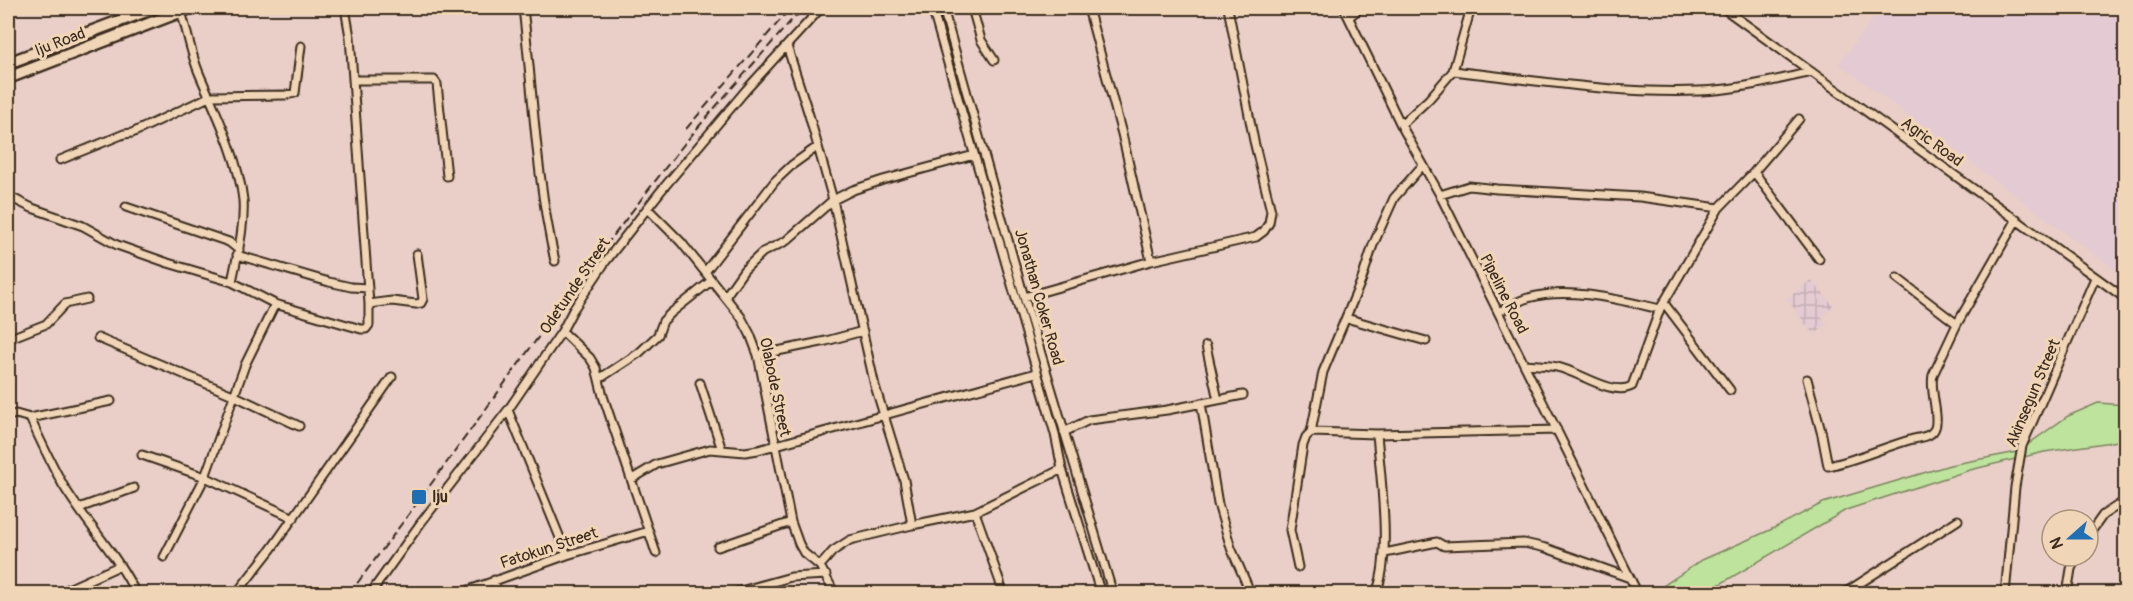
<svg xmlns="http://www.w3.org/2000/svg" width="2133" height="601" font-family="Pangolin,sans-serif">
<defs>
<pattern id="industrial-grid" width="8" height="8" patternUnits="userSpaceOnUse" patternTransform="scale(1.5)"><rect width="8" height="8" fill="#e4cad2"/><path d="M0 4h8M4 0v8" fill="none" stroke="#c4aeb4"/></pattern>
</defs>
<rect width="100%" height="100%" fill="#e9cfc7"/>
<filter id="ink" filterUnits="userSpaceOnUse"><feTurbulence type="fractalNoise" baseFrequency=".0167" numOctaves="2"/><feDisplacementMap in="SourceGraphic" scale="12" xChannelSelector="R" yChannelSelector="G"/><feConvolveMatrix kernelMatrix="1 2 1 2 8 2 1 2 1" color-interpolation-filters="sRGB"/></filter>
<g filter="url(#ink)">
<!-- built -->
<path fill="#e4cad2" d="M1881,8H2125V277L1839,64Z"/>
<!-- industrial -->
<path fill="url(#industrial-grid)" d="M1811,280L1833,305L1822,317L1827,324L1814,335L1787,299Z"/>
<!-- green -->
<path fill="#bee39d" stroke="#7c865e" stroke-width="1.5" d="M2098,403L2125,405V442L2118,441L2044,452L1970,470L1846,510L1705,593L1651,594L1702,560L1770,530L1823,503L1950,465L2017,452L2068,416Z"/>
<g fill="none" stroke-linecap="round" stroke-linejoin="round">
<defs>
<path id="street" d="M523,8C533,92 536,178 555,261
M932,8L1055,434L1062,469L1101,594
M943,8L1024,297L1113,594
M972,8L981,40L994,60
M1088,8L1122,134L1151,261
M1344,8L1401,125L1440,195L1638,594
M1723,8L2126,299
M181,11C187,31 191,54 199,73C216,113 238,156 243,200C245,226 237,256 232,282
M1349,17L1360,8
M787,46L809,115L833,200L875,386L904,480L912,525
M1453,71C1535,80 1616,94 1699,91C1737,90 1775,80 1812,72
M353,80H434L437,84L447,176
M1401,125L1429,99L1453,71L1471,8
M60,160L124,134L132,133L211,96L286,95L295,93L301,46
M1754,172L1819,259
M1440,195L1469,186L1497,189L1640,197L1719,208
M8,196L32,208L83,226L117,245L168,263L232,282L275,304L361,329H366L369,325V304L350,37L345,8
M126,207L229,242L239,250
M647,208L681,242L741,317L750,334L758,355L791,522L799,544L804,553L820,566L835,594
M237,255L329,282L351,287L368,288
M705,272L775,181L792,165L817,147
M1897,278L1957,324
M725,297L744,270L763,252L786,241L833,200L853,190L883,180L974,155
M1024,297L1151,261L1256,237L1264,231L1269,223L1271,211L1254,141L1228,8
M1664,303L1730,390
M369,304L392,301L416,304L421,303L423,299L417,254
M1498,312C1508,308 1517,301 1528,298C1568,286 1620,300 1660,309
M1346,318L1426,341
M562,331L590,358L596,368L603,396L656,553
M98,338L233,395L299,426
M8,339L46,324L65,304L87,299
M1206,346L1218,400
M758,355L826,341L863,331
M1524,364C1535,365 1547,365 1557,367C1578,371 1612,397 1632,386L1660,309L1719,208L1754,172L1799,119
M599,379L639,353L658,335L663,321L671,313L711,281
M1807,379L1822,435L1828,466C1857,460 1884,447 1913,439C1919,438 1930,437 1934,430C1941,419 1929,390 1933,375L1957,324L2017,219
M700,383L722,450
M1201,403L1218,504L1231,548L1251,594
M508,410L567,555
M8,416L16,414L30,418C40,440 51,463 63,485C85,522 117,554 136,594
M30,418L111,401
M1064,432L1089,420L1167,410L1243,395
M1311,432L1377,434L1557,430
M142,455L205,477L294,518
M632,479L657,464L710,449L745,452L758,450L1036,373
M79,508L134,488
M975,512L1000,582L1002,594
M2088,536L2103,515L2126,500
M718,547L791,522
M1385,553L1437,542L1444,546L1524,543L1546,548L1630,578
M164,557L205,477L245,365L275,304
M820,566L833,551L850,540L912,525L975,512L1062,469
M1298,567L1290,530L1303,445L1306,437L1311,432L1323,372L1362,279L1373,245L1394,198L1422,166
M494,580L498,594
M8,590L9,594
M57,594L119,566
M236,594L272,548L392,377
M370,594L420,524L508,410L562,331L573,310L606,261L660,192L746,90L821,8
M458,594L567,555L649,531
M730,594L791,577L826,575
M1375,594C1393,563 1380,472 1377,434
M1843,594L1958,520
M2005,594L2015,487L2022,446L2095,278
M2067,594L2071,569L2077,556"/>
<path id="secondary" d="M8,63L154,8
M8,78L190,8"/>
</defs>
<!-- street casing -->
<use href="#street" stroke="#3b2a1e" stroke-width="11"/>
<!-- secondary casing -->
<use href="#secondary" stroke="#3b2a1e" stroke-width="15"/>
<!-- street -->
<use href="#street" stroke="#f0d6b7" stroke-width="7"/>
<!-- secondary -->
<use href="#secondary" stroke="#f0d6b7" stroke-width="10"/>
<!-- rail -->
<path stroke="#3b2a1e" stroke-width="2" stroke-dasharray="9 4.5" stroke-linecap="butt" d="M686,129L788,11
M349,594C460,448 564,297 677,153C713,108 752,66 790,22L805,8"/>
</g>
</g>
<!-- markers -->
<rect fill="#1f6fb2" stroke="#f0d6b7" stroke-width="2" x="411" y="489" width="16" height="16" rx="3"/>
<g text-anchor="middle" dominant-baseline="central" stroke-width="6" stroke-linejoin="round" paint-order="stroke">
<!-- street labels -->
<g font-size="16" fill="#3b2a1e" stroke="#f0d6b7">
<text transform="translate(60 42) rotate(-21)">Iju Road</text>
<text transform="translate(1932 142) rotate(36)">Agric Road</text>
<text transform="translate(575 286) rotate(-56)">Odetunde Street</text>
<text transform="translate(1504 294) rotate(63)">Pipeline Road</text>
<text transform="translate(1039 297) rotate(74)">Jonathan Coker Road</text>
<text transform="translate(775 387) rotate(78)">Olabode Street</text>
<text transform="translate(2033 393) rotate(-67)">Akinsegun Street</text>
<text transform="translate(549 548) rotate(-18)">Fatokun Street</text>
</g>
<!-- poi labels -->
<g font-size="16" font-weight="bold" fill="#3b2a1e" stroke="#f0d6b7" text-anchor="start">
<text x="432" y="497">Iju</text>
</g>
</g>
<!-- margin -->
<rect width="2133" height="601" fill="none" stroke="#f0d6b7" stroke-width="30"/>
<rect x="15" y="15" width="2103" height="571" fill="none" stroke="#3b2a1e" stroke-width="2" filter="url(#ink)"/>
<!-- north arrow -->
<g transform="translate(2070 538) rotate(249)"><circle r="28" fill="#f0d6b7" stroke="#a8917a" stroke-width="1.5"/>
<path d="M0-4.5L10 22L0 15L-10 22Z" fill="#1f6fb2"/>
<text y="-9" font-size="16" font-weight="bold" text-anchor="middle" fill="#3b2a1e">N</text>
</g>
</svg>
